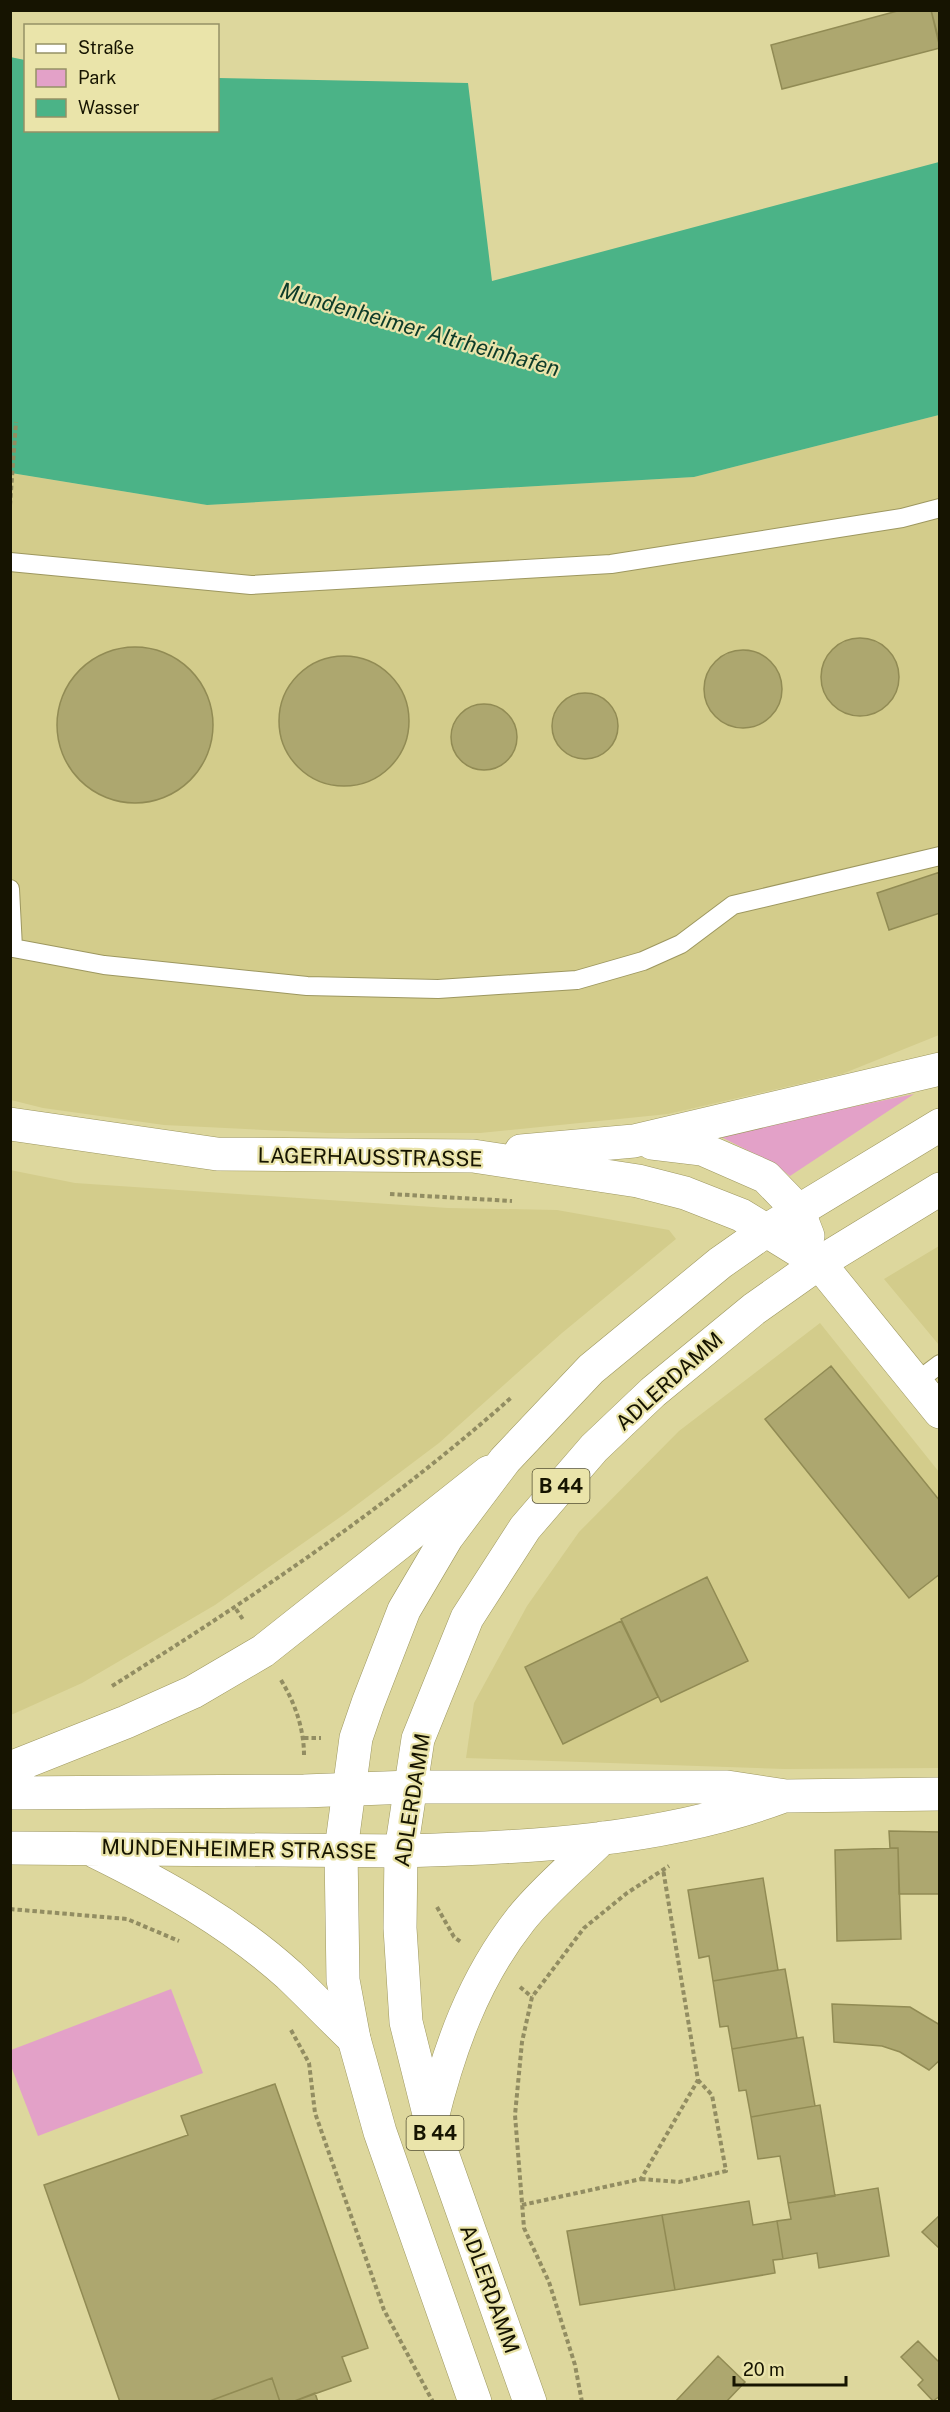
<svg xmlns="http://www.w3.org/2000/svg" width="950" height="2412" font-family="'Public Sans',sans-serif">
<rect width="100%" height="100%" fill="#ddd79d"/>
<!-- built -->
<path fill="#d3cc8b" d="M939,415V1035L842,1074L668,1114L480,1133H327L164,1125L43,1108L11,1100L10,473L207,505L694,477Z
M10,1170L75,1183L448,1208L557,1210L669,1230L676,1239L562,1333L439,1443L346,1513L215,1605L82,1683L11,1715Z
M939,1246V1345L884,1279Z
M820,1323L939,1472V1768L785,1769L466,1758L474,1703L527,1606L579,1532L679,1431Z"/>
<!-- green -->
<path fill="#e3a1c8" d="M914,1094L790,1176L773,1163L717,1135Z
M171,1989L203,2073L38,2136L11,2066V2050Z"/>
<!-- water -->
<path fill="#4bb387" d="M10,57L25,60L26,130H218V78L468,83L492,281L939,162V415L694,477L207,505L11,473Z"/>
<!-- building -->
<path fill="#ada76f" stroke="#918b54" stroke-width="1.5" d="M901,10H931L940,48L782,89L771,45Z
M931,10H940V44Z
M821 677a39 39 0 1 1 78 0a39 39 0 1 1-78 0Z
M57 725a78 78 0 1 1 156 0a78 78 0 1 1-156 0Z
M704 689a39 39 0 1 1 78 0a39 39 0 1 1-78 0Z
M279 721a65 65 0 1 1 130 0a65 65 0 1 1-130 0Z
M552 726a33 33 0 1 1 66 0a33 33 0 1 1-66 0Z
M451 737a33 33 0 1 1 66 0a33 33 0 1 1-66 0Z
M940,872V913L889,930L877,893Z
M831,1366L940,1501V1574L909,1598L765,1419Z
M707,1577L748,1661L661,1702L621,1619Z
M621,1621L658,1697L563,1744L525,1667Z
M889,1831L940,1832V1894H899L898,1848H890Z
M898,1848L901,1939L837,1941L835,1850Z
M763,1878L778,1970L713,1981L709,1956L699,1958L688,1890Z
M785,1969L797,2038L732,2049L728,2026L720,2027L713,1981Z
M832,2004L910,2007L940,2025V2060L929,2070L900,2052L882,2046L834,2042Z
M803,2037L815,2106L751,2117L746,2090L739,2091L732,2049Z
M275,2084L368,2348L342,2357L351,2381L292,2402H280L272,2378L207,2402H120L44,2185L188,2135L181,2116Z
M820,2105L835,2196L788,2203L780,2156L758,2159L751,2117Z
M878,2188L889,2256L819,2268L817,2253L783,2259L777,2221L791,2219L788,2203Z
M749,2201L753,2225L777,2221L783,2259L773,2260L775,2273L675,2290L662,2215Z
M662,2215L675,2290L580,2305L567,2231Z
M940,2215V2249L922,2232Z
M918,2341L940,2363V2396L933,2401L918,2385L923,2380L901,2357Z
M718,2356L745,2382L726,2402H675Z
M272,2378L280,2402H207Z
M315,2393L318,2402H292Z"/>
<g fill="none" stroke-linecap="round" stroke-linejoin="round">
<defs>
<path id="lane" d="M10,562L251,585L611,564L902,518L940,508
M10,889L13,948L104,965L307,986L438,989L577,980L643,961L681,944L733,905L940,856
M916,1382L940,1364"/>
<path id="street" d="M819,1263L940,1412
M411,1787H727L786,1796L940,1794
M401,1851C527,1848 662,1841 781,1797
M431,2122C449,2049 473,1980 521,1919C544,1890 575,1865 602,1838"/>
<path id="secondary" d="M10,1124L217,1154L473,1156L638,1181L685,1193L741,1215L819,1263
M652,1143L702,1149L766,1177L798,1210L808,1236
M521,1151L634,1141L940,1069
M10,1768L126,1722L193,1692L263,1651L489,1472
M10,1793L304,1791L411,1787
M10,1848L401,1851
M96,1852C165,1886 231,1923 289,1975C311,1996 332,2018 354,2039"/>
<path id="primary" d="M475,2402L380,2132L354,2039L343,1980L341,1850L356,1738L368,1703L404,1610L447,1537L505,1460L591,1369L720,1263L767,1230L940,1125
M530,2402L431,2122L406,2022L400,1928L401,1851L418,1739L467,1618L525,1528L594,1448L653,1392L754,1309L819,1263L940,1189"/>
</defs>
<!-- lane casing -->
<use href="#lane" stroke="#9d975f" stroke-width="20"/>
<!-- street casing -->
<use href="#street" stroke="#9d975f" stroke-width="34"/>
<!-- secondary casing -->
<use href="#secondary" stroke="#9d975f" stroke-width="34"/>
<!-- primary casing -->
<use href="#primary" stroke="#9d975f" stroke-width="34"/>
<!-- path -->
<path stroke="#928d62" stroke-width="4" stroke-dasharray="4.5 3" stroke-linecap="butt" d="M10,505L16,422
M390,1194L512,1201
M236,1609L244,1621
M281,1680C295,1703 304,1729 304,1755
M112,1686C252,1598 388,1507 512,1397
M304,1738H321
M437,1907L454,1937L461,1942
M10,1909L127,1919L179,1941
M520,1987L532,1997
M291,2030L309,2063L315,2113L384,2310L433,2402
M641,2179L679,2182L726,2171L712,2095L698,2080
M522,2205L641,2179L698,2080L663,1869
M582,2402L575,2365L549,2282L524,2228L515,2115L522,2042L532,1997L584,1928L627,1893L669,1866"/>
<!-- lane -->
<use href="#lane" stroke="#fff" stroke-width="18"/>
<!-- street -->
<use href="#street" stroke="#fff" stroke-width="33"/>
<!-- secondary -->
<use href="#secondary" stroke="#fff" stroke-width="33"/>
<!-- primary -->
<use href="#primary" stroke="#fff" stroke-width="33"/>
</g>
<g text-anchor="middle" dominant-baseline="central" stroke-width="4.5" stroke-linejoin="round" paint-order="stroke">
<!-- shield labels -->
<g fill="#eae4aa" stroke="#565234" stroke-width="1.5">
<rect x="532.5" y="1469" width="57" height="34" rx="4.5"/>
<rect x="406.5" y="2116" width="57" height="34" rx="4.5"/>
</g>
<g font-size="20" font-weight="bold" fill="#161401">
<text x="561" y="1486">B 44</text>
<text x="435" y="2133">B 44</text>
</g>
<!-- street labels -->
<g font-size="21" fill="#161401" stroke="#eae4aa">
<text transform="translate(370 1157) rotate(1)">LAGERHAUSSTRASSE</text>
<text transform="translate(669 1381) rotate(-42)">ADLERDAMM</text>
<text transform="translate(412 1800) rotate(-81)">ADLERDAMM</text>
<text transform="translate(239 1849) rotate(1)">MUNDENHEIMER STRASSE</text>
<text transform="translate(490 2289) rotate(70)">ADLERDAMM</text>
</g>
<!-- water labels -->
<g font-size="22" font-style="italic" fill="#0d3b29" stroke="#eae4aa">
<text transform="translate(420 329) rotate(16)">Mundenheimer Altrheinhafen</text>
</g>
</g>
<!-- border -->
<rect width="950" height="2412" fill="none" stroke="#161401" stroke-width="24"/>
<!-- legend -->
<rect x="24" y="24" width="195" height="108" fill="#eae4aa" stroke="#959166" stroke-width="1.5"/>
<rect x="36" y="44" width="30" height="9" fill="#ffffff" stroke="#959166" stroke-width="1.5"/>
<text x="78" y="54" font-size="18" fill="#161401">Straße</text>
<rect x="36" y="69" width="30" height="18" fill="#e3a1c8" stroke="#959166" stroke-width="1.5"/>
<text x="78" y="84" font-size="18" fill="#161401">Park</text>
<rect x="36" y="99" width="30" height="18" fill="#4bb387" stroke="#959166" stroke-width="1.5"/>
<text x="78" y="114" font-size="18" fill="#161401">Wasser</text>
<!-- scale -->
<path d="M734 2376v9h112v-9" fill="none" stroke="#161401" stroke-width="3"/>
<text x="743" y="2376" font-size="18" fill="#161401" stroke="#eae4aa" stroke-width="4.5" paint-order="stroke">20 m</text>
</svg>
